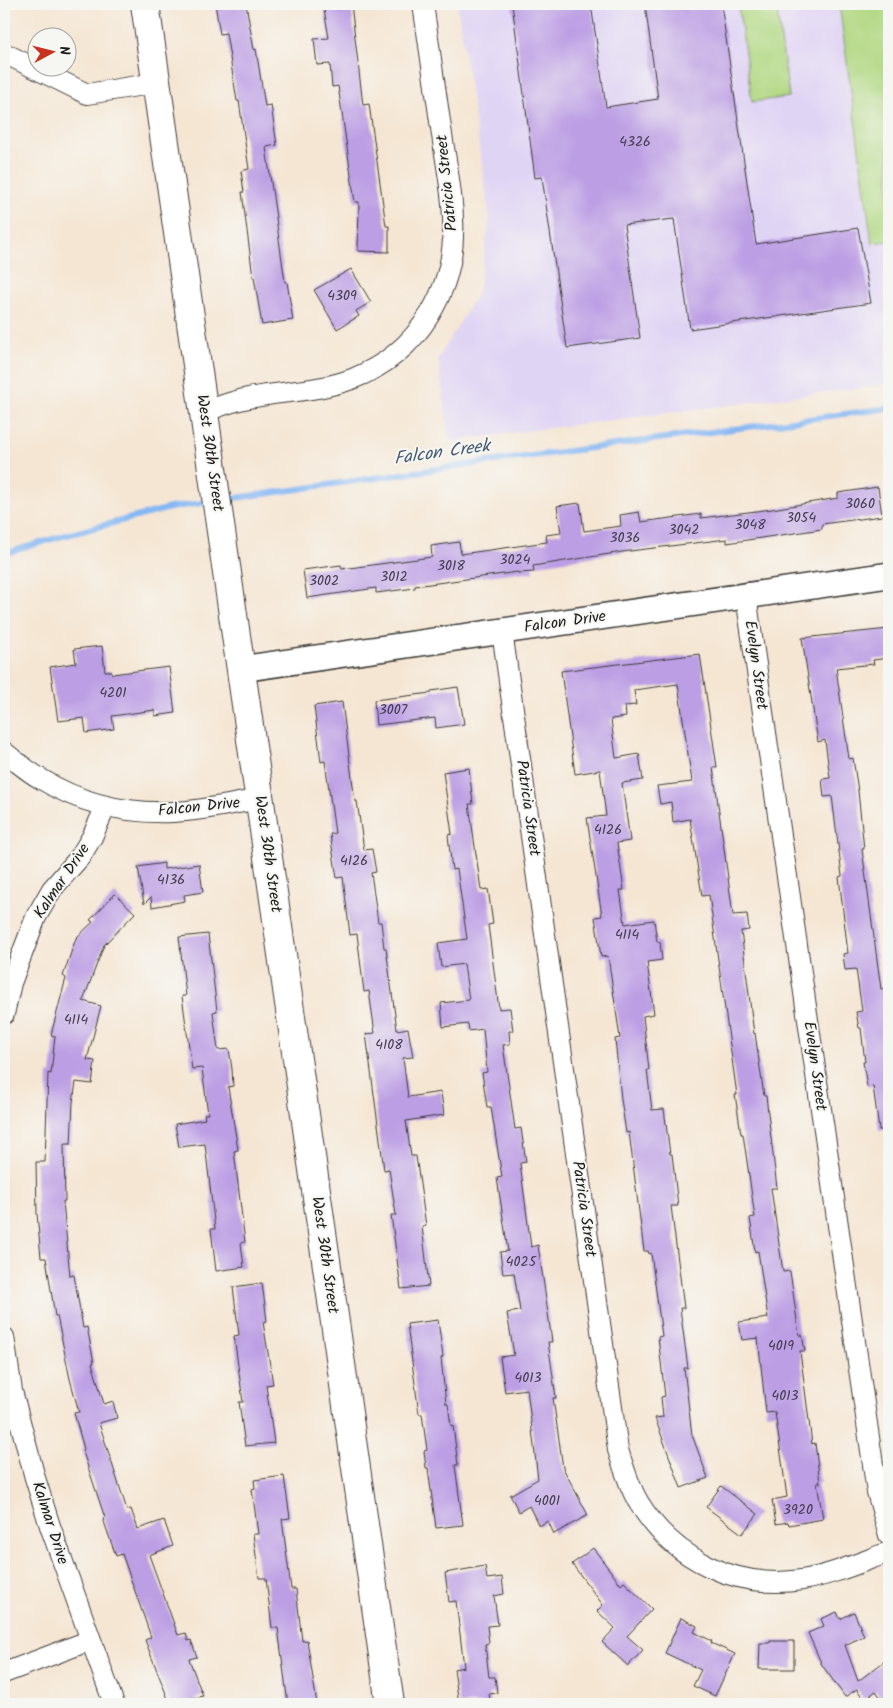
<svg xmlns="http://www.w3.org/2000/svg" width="893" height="1708" font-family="Kalam,sans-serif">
<rect width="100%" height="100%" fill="#f6f6f2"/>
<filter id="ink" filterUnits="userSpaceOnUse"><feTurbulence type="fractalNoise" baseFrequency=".02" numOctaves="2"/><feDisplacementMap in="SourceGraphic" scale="10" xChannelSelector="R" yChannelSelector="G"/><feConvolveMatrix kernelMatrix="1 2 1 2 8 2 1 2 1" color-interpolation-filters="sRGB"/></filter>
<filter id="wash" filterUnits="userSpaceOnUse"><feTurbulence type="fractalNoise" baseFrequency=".0096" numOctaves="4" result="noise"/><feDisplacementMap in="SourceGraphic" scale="20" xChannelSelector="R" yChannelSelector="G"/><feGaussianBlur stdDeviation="1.12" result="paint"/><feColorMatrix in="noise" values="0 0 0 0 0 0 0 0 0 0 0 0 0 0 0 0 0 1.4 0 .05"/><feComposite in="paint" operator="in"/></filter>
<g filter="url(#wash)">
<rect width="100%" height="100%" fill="#f5e6d3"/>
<!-- built -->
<path fill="#e0d4f4" d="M457,4H839L872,243L889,241V384L450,441L438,359L478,292L490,218Z"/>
<!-- green -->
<path fill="#b1d882" stroke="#667a4f" d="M738,4H776L789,97L752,102Z
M839,4H889V241L872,243Z"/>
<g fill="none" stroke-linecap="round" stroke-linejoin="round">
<!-- stream -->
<path stroke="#86b8f3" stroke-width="6" d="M222,500L465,465L889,408
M4,554L59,537L170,508L209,502"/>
</g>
<g id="blocks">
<!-- building -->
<path fill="#bc9ee4" d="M215,4H246L254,50L256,49L265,106L271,105L277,145L266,147L285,282H287L293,320L262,325L254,277H253L242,192H244L241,171L249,169L239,101H237L226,33L220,34Z
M323,4H351L363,105L369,104L386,226H389V252L358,251L359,202H355L338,86L332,87L330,64L317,65L314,39L329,38Z
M512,4H591L606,107L658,99L645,4H721L756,244L858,228L871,303L690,329L674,219L624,225L640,338L567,348L542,177L535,178Z
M351,269L371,302L356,311L359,316L337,329L314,290Z
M878,487L882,516L822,524V529L727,543V539L622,552L533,566L534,572L518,573V572L415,586V588L376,593V588L307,598L303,570L341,565L342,569L432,557L431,546L459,542L461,554L547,542L546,535L561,533L557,506L580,503L584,531L621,526L620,515L639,512L641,522L701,514V518L772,509L838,498V493Z
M889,629V658L873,660L874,664L836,668L849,759L853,758L858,791L864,849H862L881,989L886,988L889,1010V1130H879L873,1086L867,1087L863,1062H865L861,1028H859L856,1012L862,1011L856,969L845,970L843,954L848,953L839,877L842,876L832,796L824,797L822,779L830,778L825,740L818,742L802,638Z
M102,646L105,671H111L112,674L169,667L175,713L155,716V710L112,716L114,729L86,733L84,718L58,721L50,667L76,663L74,649Z
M700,654L717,767H713L733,915L747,914L749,930L741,931L754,1034L755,1033L764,1096H766L777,1188H771L783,1272L790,1271L799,1335H802L805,1351H800L812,1444L815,1443L820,1483H817L823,1519L789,1525L788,1522L776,1524L772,1500L787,1497L775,1412L766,1413L758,1338L742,1340L739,1322L768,1318L758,1251L755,1252L750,1218L755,1217L743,1134H741L738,1113L735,1095H737L709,895L702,896L690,819L673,822L671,802L660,804L657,786L692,782L678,684L634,690L636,705L625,706L626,717L611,719L616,758L639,754L643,780L622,783L630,841L617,843L624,890H620L625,924L654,920L657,942H660L662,960L647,962L654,1014L643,1016L649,1070H647L652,1110L664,1109L670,1154H672L678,1206H671L684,1308H680L688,1368H684L692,1435L708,1478L681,1488L655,1418L663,1417L661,1397L665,1396L658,1337L662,1336L651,1253L649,1254L648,1251H644L629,1132L626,1133L621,1099L615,1039L620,1038L608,956L601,957L595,917L602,916L587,818L606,816L600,770L575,774L561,671Z
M458,687L464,724L436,728L435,718L376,725L374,700L431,693V691Z
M342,702L355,801H357L364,850L372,849L376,872L371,873L378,922H381L384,948H386L397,1030L408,1028L413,1057L403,1058L408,1097L441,1092L444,1115L406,1121L411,1156H416L426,1226H422L429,1286L401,1289L391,1215H396L389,1169L384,1170L366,1034L375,1033L369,991L364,992L357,934L350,935L343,877L337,878L330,834L335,833L325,761L321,762L314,706Z
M469,768L473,804H469L481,890L488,889L493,924L488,925L499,1009L510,1008L513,1031H509L510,1044L503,1045L515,1129L521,1128L526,1162L520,1163L531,1247L538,1245L544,1285L552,1342H548L556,1398H553L563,1468L588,1515L554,1534L548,1521L539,1526L529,1506L519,1512L510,1495L538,1479L527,1389L505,1392L500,1357L514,1355L507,1313L520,1311L514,1273L503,1274L500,1252L508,1251L497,1178L502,1177L491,1107H487L482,1073L487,1072L483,1029L469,1031L468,1024L443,1027L441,1003L469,1000L464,964L441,967L438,943L467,939L457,869L452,870L448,835L452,834L443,772Z
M164,863V869L199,864L203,892L184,895L185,901L152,907L151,897L144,904L138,867Z
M115,894L135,913L104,945L83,1001L101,1006L87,1060L95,1061L92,1084L76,1082L73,1102L71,1144H64L65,1201H63L70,1276L74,1275L83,1328L87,1327L94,1363H92L104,1404L113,1401L117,1418L99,1423L127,1510L131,1509L138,1529L164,1520L173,1546L149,1555L178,1635L186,1633L188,1641L191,1640L197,1657L189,1659L203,1696L194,1698L197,1704H170L145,1640L151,1637L122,1554L116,1556L103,1519L105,1518L82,1449H84L74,1413L79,1412L70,1379L57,1316H55L46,1258H41L37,1213L36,1162H45L48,1073L51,1074L55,1036L51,1035L66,978L63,976L76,938L93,922L90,920Z
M208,934L217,1011L213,1012L218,1050L229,1049L232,1069L233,1086L228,1087L238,1150L234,1151L245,1242L241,1243L244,1267L216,1271L211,1229H215L205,1144L179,1147L175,1124L205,1119L204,1114H208L202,1068L192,1069L182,996H186L179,937Z
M262,1283L267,1321L263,1322L273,1384L266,1385L274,1443L245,1446L239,1402H243L234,1336L239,1335L233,1287Z
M438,1320L443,1357L441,1358L446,1404H448L451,1426H453L458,1465H455L463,1525L436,1528L428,1468H426L424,1451L427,1450L422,1414H419L407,1324Z
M284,1476L290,1518L282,1519L291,1589H296L302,1641L307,1640L317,1704H288L278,1628H272L266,1578H259L253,1534H258L252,1489L255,1488L254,1480Z
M721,1486L758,1514L742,1534L706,1507Z
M593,1548L621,1585L624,1582L652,1609L627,1636L643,1650L628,1666L602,1642L615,1628L597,1611L603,1605L572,1564Z
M485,1566L487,1579L502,1577L504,1594L494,1596L498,1625L487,1626L489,1643L485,1644L489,1677H495L497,1693L489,1694L491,1704H459L454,1669L464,1667L456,1601L449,1602L445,1573Z
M837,1612L840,1619L854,1612L864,1636L845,1645L858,1681L889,1658V1704H885L876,1691L864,1700L857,1689L845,1697L822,1665L808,1633L824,1626L821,1619Z
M681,1618L697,1626L694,1632L712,1641L711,1643L735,1654L715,1696L693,1686L701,1670L665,1653Z
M770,1641H794V1669H759L760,1643H770Z"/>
</g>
</g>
<g filter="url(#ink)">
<use href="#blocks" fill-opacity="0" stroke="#3d3a37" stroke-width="1"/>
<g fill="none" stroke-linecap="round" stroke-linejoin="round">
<defs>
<path id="minor" d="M4,53L87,94L156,83
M204,412C217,407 230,402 244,399C279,391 317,392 352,379C419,353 457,289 453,218C452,190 446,162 442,135C436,91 429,48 423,4
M746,596L877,1492L889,1535
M502,631L618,1450C624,1468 629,1487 639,1503C673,1559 736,1590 802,1580C832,1575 861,1562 889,1552
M4,752C16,761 27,771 41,779C80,803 126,814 173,812C202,811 231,804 260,799
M4,1014L11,983L36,917L52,889L80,857L92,837L106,806
M4,1337L12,1391L35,1478L50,1526L114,1704
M4,1673L91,1640"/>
<path id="tertiary" d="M241,669L889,575"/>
<path id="secondary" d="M145,4L390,1704"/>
</defs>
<!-- minor casing -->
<use href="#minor" stroke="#3d3a37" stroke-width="22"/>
<!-- tertiary casing -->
<use href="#tertiary" stroke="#3d3a37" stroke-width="28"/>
<!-- secondary casing -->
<use href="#secondary" stroke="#3d3a37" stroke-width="30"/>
<!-- minor -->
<use href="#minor" stroke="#fff" stroke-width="20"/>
<!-- tertiary -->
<use href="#tertiary" stroke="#fff" stroke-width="25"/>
<!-- secondary -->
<use href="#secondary" stroke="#fff" stroke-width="28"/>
</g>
</g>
<g text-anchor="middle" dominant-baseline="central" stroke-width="4" stroke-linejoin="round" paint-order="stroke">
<!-- number labels -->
<g font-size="14" fill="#443c4e">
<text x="635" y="142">4326</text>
<text x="342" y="296">4309</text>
<text x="860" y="504">3060</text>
<text x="801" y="518">3054</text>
<text x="750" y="525">3048</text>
<text x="684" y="530">3042</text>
<text x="625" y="538">3036</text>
<text x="515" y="560">3024</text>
<text x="451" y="566">3018</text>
<text x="394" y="577">3012</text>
<text x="324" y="581">3002</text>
<text x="113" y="693">4201</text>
<text x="393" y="710">3007</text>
<text x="608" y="830">4126</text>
<text x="354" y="861">4126</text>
<text x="171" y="880">4136</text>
<text x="627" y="935">4114</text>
<text x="76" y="1020">4114</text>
<text x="389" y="1045">4108</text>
<text x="521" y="1262">4025</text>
<text x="781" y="1346">4019</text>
<text x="528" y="1378">4013</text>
<text x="785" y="1396">4013</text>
<text x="547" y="1501">4001</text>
<text x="798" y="1510">3920</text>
</g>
<!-- street labels -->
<g font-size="16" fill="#1c1c1c" stroke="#f6f6f2">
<text transform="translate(447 183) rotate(-96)">Patricia Street</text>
<text transform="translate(210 453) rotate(82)">West 30th Street</text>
<text transform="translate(565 622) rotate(-8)">Falcon Drive</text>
<text transform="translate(756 665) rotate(82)">Evelyn Street</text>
<text transform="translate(199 807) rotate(-6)">Falcon Drive</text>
<text transform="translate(528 808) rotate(82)">Patricia Street</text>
<text transform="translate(268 854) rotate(82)">West 30th Street</text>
<text transform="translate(62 881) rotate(-56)">Kalmar Drive</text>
<text transform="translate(815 1066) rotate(82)">Evelyn Street</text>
<text transform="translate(584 1209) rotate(82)">Patricia Street</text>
<text transform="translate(325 1255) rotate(82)">West 30th Street</text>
<text transform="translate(50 1523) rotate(72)">Kalmar Drive</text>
</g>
<!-- water labels -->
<g font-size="18" font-style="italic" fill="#465a72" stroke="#f6f6f2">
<text transform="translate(442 453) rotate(-8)">Falcon Creek</text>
</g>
</g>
<!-- margin -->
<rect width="893" height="1708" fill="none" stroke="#f6f6f2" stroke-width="20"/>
<!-- north arrow -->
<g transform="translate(52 52) rotate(83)"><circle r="24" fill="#f6f6f2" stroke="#9f9f9c"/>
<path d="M0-4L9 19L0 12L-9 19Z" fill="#c8321e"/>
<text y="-8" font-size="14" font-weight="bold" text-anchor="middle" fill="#1c1c1c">N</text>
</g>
</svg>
